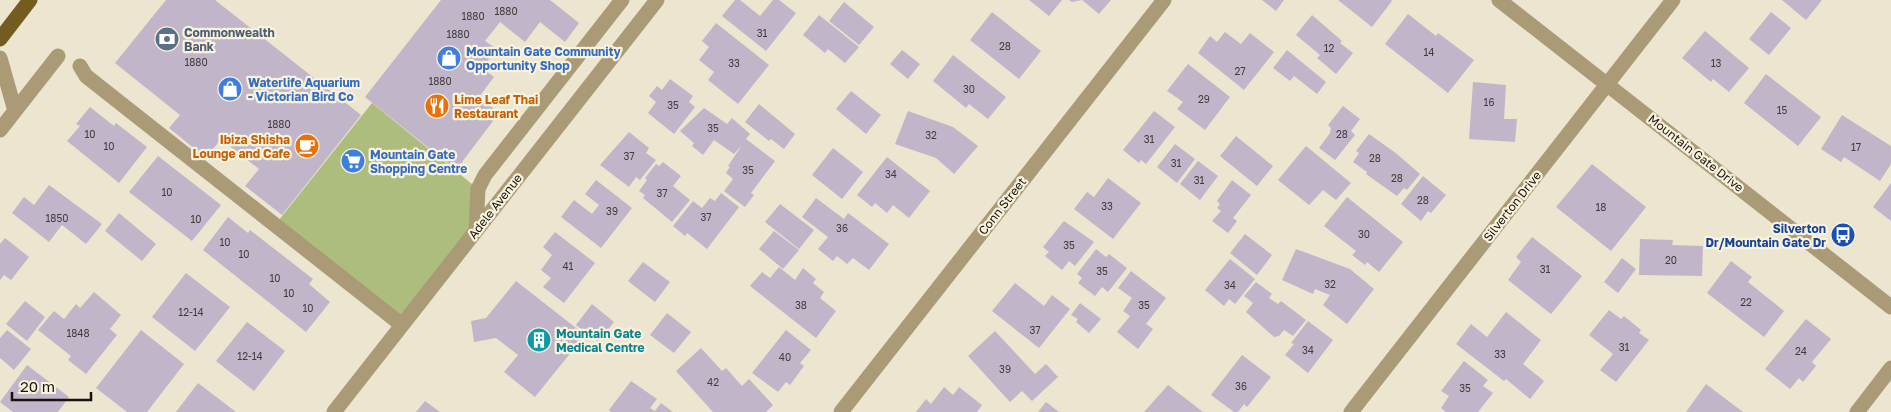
<svg xmlns="http://www.w3.org/2000/svg" width="1891" height="412" font-family="'Golos Text',sans-serif">
<rect width="100%" height="100%" fill="#ece5d0"/>
<!-- green -->
<path fill="#acbd7e" d="M372,103L478,189L476,231L402,325L275,225Z"/>
<!-- building -->
<path fill="#c1b6c9" d="M166,0H215L361,115L282,215L245,186L259,169L221,139L206,158L169,128L180,115L115,63Z
M441,0H550L579,23L565,42L540,22L525,42L500,22L485,41L497,49L482,68L494,77L479,97L499,113L456,170L365,97Z
M735,0H740L760,16L773,0H779L796,13L766,51L722,16Z
M1029,0H1062L1049,16Z
M1069,0H1111L1099,14L1082,0L1072,2Z
M1262,0H1284L1276,11Z
M1338,0H1391L1392,1L1372,27Z
M1782,0H1822L1806,20Z
M844,2L874,27L859,45L829,21Z
M992,12L1041,51L1019,79L970,40Z
M1771,12L1791,28L1769,55L1749,39Z
M1408,14L1436,36L1438,33L1474,60L1448,93L1385,44Z
M819,15L859,47L845,63L828,49L825,53L803,35Z
M1312,15L1342,41L1340,43L1353,53L1336,74L1317,58L1320,55L1296,35Z
M716,23L769,65L738,104L708,80L714,72L699,60L709,47L702,41Z
M1705,31L1749,68L1729,92L1713,79L1711,82L1682,58Z
M1225,32L1241,44L1250,33L1274,52L1244,90L1198,53L1210,36L1217,42Z
M902,50L920,64L908,79L890,64Z
M1287,50L1326,82L1317,94L1294,76L1290,81L1273,68Z
M953,55L1006,97L988,119L969,104L966,108L933,81Z
M1188,64L1230,97L1205,130L1177,109L1183,102L1167,91Z
M1766,74L1821,117L1798,146L1744,103Z
M670,79L693,96L689,102L695,107L674,134L648,113L656,102L649,96L657,86L662,90Z
M1473,82L1506,85L1504,119H1517L1515,142L1469,139Z
M851,91L881,115L866,134L836,109Z
M759,104L795,134L784,149L771,139L769,141L745,122Z
M1343,106L1360,119L1351,131L1355,135L1335,160L1319,148L1330,133L1331,128L1328,125Z
M90,107L114,126L116,123L147,147L119,183L67,141L80,126L76,124Z
M704,108L727,124L732,118L750,134L746,139L775,161L751,193L754,195L745,207L724,191L733,179L726,173L730,167L728,166L742,145L734,154L714,140L703,155L692,146L694,143L680,131Z
M908,111L953,127L978,146L954,174L936,158L895,144Z
M1154,111L1175,127L1146,164L1141,160L1139,163L1123,150Z
M1842,115L1891,146V164L1880,181L1844,157L1841,162L1821,149Z
M629,132L649,148L646,153L656,160L640,180L636,177L629,187L600,165Z
M1369,134L1397,154L1420,174L1407,190L1404,188L1397,196L1366,174L1367,172L1353,162L1359,153L1356,151Z
M1236,136L1273,166L1257,186L1220,156Z
M1175,144L1195,159L1177,183L1157,167Z
M1306,146L1351,183L1336,200L1323,190L1309,205L1278,180Z
M833,148L863,172L842,199L812,175Z
M158,156L221,205L192,241L129,192Z
M887,157L930,191L909,218L893,205L887,213L875,203L872,207L857,195Z
M1198,161L1218,176L1200,200L1180,184Z
M663,162L681,176L673,186L690,200L672,222L643,198L645,195L639,191L647,180L645,178L656,164L659,166Z
M1592,164L1646,207L1611,251L1556,207Z
M1423,176L1446,195L1431,213L1428,211L1421,221L1401,204Z
M1108,178L1141,203L1113,239L1074,209L1087,192L1094,197Z
M596,180L632,208L601,248L561,217L574,200L592,214L599,205L585,194Z
M1232,180L1251,195L1233,218L1237,221L1228,233L1212,221L1221,211L1217,208L1220,204L1217,201Z
M1891,183V221L1873,207Z
M49,185L102,224L86,244L62,225L49,242L12,213L24,197L34,205Z
M721,193L739,207L707,249L687,233L685,236L673,226L693,201L702,208L710,198L715,201Z
M1347,197L1403,242L1379,272L1367,262L1365,265L1352,255L1356,251L1324,226Z
M816,198L844,219L848,213L889,244L869,270L853,258L847,264L837,256L833,261L818,249L828,237L802,217Z
M780,204L814,230L799,249L765,222Z
M119,213L156,244L142,261L105,231Z
M228,217L248,233L250,230L313,279L309,284L330,302L306,332L203,250Z
M1064,221L1094,242L1075,266L1069,261L1062,270L1045,256L1049,252L1043,247Z
M774,231L799,250L783,269L759,249Z
M555,232L595,263L564,303L543,287L551,278L541,270L552,255L543,247Z
M1245,234L1272,255L1257,275L1230,253Z
M1532,237L1582,276L1551,314L1508,280L1521,262L1516,257Z
M5,238L29,257L11,280L4,275L0,280V244Z
M1640,239L1673,240L1672,245L1703,246L1702,276L1639,275Z
M1096,249L1106,257L1109,254L1127,268L1108,292L1102,287L1095,296L1078,283L1082,278L1077,274Z
M1296,249L1350,269L1374,289L1347,324L1323,305L1330,295L1315,289L1313,294L1282,280Z
M1622,258L1636,269L1618,293L1604,282Z
M1230,259L1255,279L1235,304L1229,299L1224,306L1205,290Z
M1731,261L1752,277L1748,282L1784,311L1764,337L1707,293Z
M643,262L670,282L655,302L628,281Z
M779,267L795,280L803,268L816,279L813,283L824,292L820,298L836,311L816,338L750,286L762,272L770,278Z
M1131,271L1166,298L1146,324L1153,329L1138,349L1117,332L1130,316L1123,311L1132,298L1118,288Z
M186,273L230,307L195,351L152,317Z
M516,281L585,335L535,397L504,372L518,355L496,338L474,342L471,321L486,318Z
M1256,282L1272,294L1269,298L1278,304L1281,301L1306,320L1293,336L1284,330L1279,336L1274,337L1246,312L1253,303L1244,296Z
M1015,283L1044,306L1052,295L1070,309L1039,348L992,311Z
M94,292L121,315L110,329L117,335L86,374L68,360L71,356L38,330L54,311L64,319L76,304L80,308Z
M25,301L45,317L27,341L6,324Z
M1080,303L1101,319L1089,333L1076,322L1078,319L1071,315Z
M592,304L614,322L598,342L576,325Z
M1609,310L1621,319L1624,316L1641,330L1639,333L1649,340L1616,382L1600,370L1613,354L1589,335Z
M1506,312L1541,340L1523,364L1544,381L1530,399L1506,379L1504,381L1456,344L1471,324L1487,337Z
M667,313L691,332L674,353L650,335Z
M1806,319L1831,339L1812,362L1816,366L1803,382L1799,378L1790,389L1765,369Z
M1308,321L1333,340L1308,373L1285,355L1294,344L1291,343Z
M247,322L285,351L254,391L216,361Z
M7,330L31,349L14,370L0,358V338Z
M141,330L184,364L147,412H127L96,388Z
M786,330L811,350L800,363L804,366L790,385L786,382L778,392L752,373Z
M995,331L1035,374L1046,364L1058,377L1032,401L1022,391L1010,402L968,356Z
M701,348L722,371L726,368L742,386L749,379L773,405L766,412H713L676,371Z
M1242,355L1271,377L1247,407L1244,404L1238,412H1234L1211,395Z
M1464,361L1488,380L1483,386L1493,393L1478,412H1446L1441,408L1449,396L1441,391Z
M27,365L69,397L58,412H13L0,402Z
M631,381L657,399L650,408L655,411L661,403L673,412H611L609,410Z
M198,383L236,412H176Z
M1706,384L1743,412H1686Z
M1168,385L1203,412H1144Z
M944,387L953,395L959,387L982,405L977,412H916L926,399L931,404Z
M425,401L440,412H416Z
M1046,402L1059,412H1038Z"/>
<g fill="none" stroke-linecap="round" stroke-linejoin="round">
<!-- minor -->
<path stroke="#aa9a75" stroke-width="15" d="M1499,0L1891,307
M0,58L15,111
M80,66L86,76L402,325
M0,130L58,56
M476,231L478,189L485,175L622,0
M334,412L657,0
M841,412L1164,0
M1351,412L1673,0
M1857,412L1891,368"/>
<!-- major -->
<path stroke="#735c20" stroke-width="15" d="M0,39L30,0"/>
</g>
<!-- icons -->
<defs>
<symbol id="bank-disc" viewBox="-11 -11 22 22"><circle r="9.5" fill="#5c6f8a" stroke="#f9f2dd"/><path d="M-6-4H6V4H-6ZM0-2.3a2.3 2.3 0 1 0 0 4.6a2.3 2.3 0 1 0 0-4.6Z" fill="#fff"/></symbol>
<symbol id="shop-disc" viewBox="-11 -11 22 22"><circle r="9.5" fill="#3f7fe0" stroke="#f9f2dd"/><path d="M-5-2.5h2.3a2.7 3.5 0 0 1 5.4 0H5L5.5 6h-11ZM-1.5-2.5h3a1.5 2.3 0 0 0-3 0Z" fill="#fff"/></symbol>
<symbol id="restaurant-disc" viewBox="-11 -11 22 22"><circle r="9.5" fill="#e8710a" stroke="#f9f2dd"/><path d="M-5-6h1v4h1v-4h1v4h1v-4h1v5L-1.5 .5V6h-2V.5L-5-1ZM5-6V6H3V1.5H1.5Q1.5-4 5-6Z" fill="#fff"/></symbol>
<symbol id="cafe-disc" viewBox="-11 -11 22 22"><circle r="9.5" fill="#e8710a" stroke="#f9f2dd"/><path d="M-5.5-4.5H6V0H3Q3 3.5 0 3.5H-2.5Q-5.5 3.5-5.5 0ZM3-3.2v2h1.7v-2ZM-6 4.5H4V6H-6Z" fill="#fff"/></symbol>
<symbol id="supermarket-disc" viewBox="-11 -11 22 22"><circle r="9.5" fill="#3f7fe0" stroke="#f9f2dd"/><path d="M-6-5.5h2.5l.6 2H6L4.5 2H-2.5L-4.4-4H-6ZM-1.5 3.2a1.3 1.3 0 1 0 .1 0ZM3 3.2a1.3 1.3 0 1 0 .1 0Z" fill="#fff"/></symbol>
<symbol id="bus-disc" viewBox="-11 -11 22 22"><circle r="9.5" fill="#1a4fb4" stroke="#f9f2dd"/><path d="M-5-6H5V4H4V6H2V4H-2V6H-4V4H-5ZM-3.5-4V0h7V-4ZM-3.5 1.2v1.5H-2V1.2ZM2 1.2v1.5H3.5V1.2Z" fill="#fff"/></symbol>
<symbol id="building-disc" viewBox="-11 -11 22 22"><circle r="9.5" fill="#0f9aa8" stroke="#f9f2dd"/><path d="M-4-6H4V6H1V3H-1V6H-4ZM-2.5-4.3h1.7v1.8h-1.7ZM.8-4.3h1.7v1.8H.8ZM-2.5-1h1.7V.8h-1.7ZM.8-1h1.7V.8H.8Z" fill="#fff"/></symbol>
</defs>
<g fill-rule="evenodd">
<use href="#bank-disc" x="153" y="25" width="28" height="28"/>
<use href="#shop-disc" x="435" y="44" width="28" height="28"/>
<use href="#shop-disc" x="216" y="75" width="28" height="28"/>
<use href="#restaurant-disc" x="423" y="92" width="28" height="28"/>
<use href="#cafe-disc" x="293" y="132" width="28" height="28"/>
<use href="#supermarket-disc" x="339" y="147" width="28" height="28"/>
<use href="#bus-disc" x="1829" y="221" width="28" height="28"/>
<use href="#building-disc" x="525" y="326" width="28" height="28"/>
</g>
<g text-anchor="middle" dominant-baseline="central" stroke-width="4.5" stroke-linejoin="round" paint-order="stroke">
<!-- number labels -->
<g font-size="10" fill="#423c3c">
<text x="506" y="11">1880</text>
<text x="473" y="16">1880</text>
<text x="762" y="33">31</text>
<text x="458" y="34">1880</text>
<text x="1005" y="46">28</text>
<text x="1329" y="48">12</text>
<text x="1429" y="52">14</text>
<text x="196" y="62">1880</text>
<text x="734" y="63">33</text>
<text x="1716" y="63">13</text>
<text x="1240" y="71">27</text>
<text x="440" y="81">1880</text>
<text x="969" y="89">30</text>
<text x="1204" y="99">29</text>
<text x="1489" y="102">16</text>
<text x="673" y="105">35</text>
<text x="1782" y="110">15</text>
<text x="279" y="124">1880</text>
<text x="713" y="128">35</text>
<text x="90" y="134">10</text>
<text x="1342" y="134">28</text>
<text x="931" y="135">32</text>
<text x="1149" y="139">31</text>
<text x="109" y="146">10</text>
<text x="1856" y="147">17</text>
<text x="629" y="156">37</text>
<text x="1375" y="158">28</text>
<text x="1176" y="163">31</text>
<text x="748" y="170">35</text>
<text x="891" y="174">34</text>
<text x="1397" y="178">28</text>
<text x="1199" y="180">31</text>
<text x="167" y="192">10</text>
<text x="662" y="193">37</text>
<text x="1423" y="200">28</text>
<text x="1107" y="206">33</text>
<text x="1601" y="207">18</text>
<text x="612" y="211">39</text>
<text x="706" y="217">37</text>
<text x="57" y="218">1850</text>
<text x="196" y="219">10</text>
<text x="842" y="228">36</text>
<text x="1364" y="234">30</text>
<text x="225" y="242">10</text>
<text x="1069" y="245">35</text>
<text x="244" y="254">10</text>
<text x="1671" y="260">20</text>
<text x="568" y="266">41</text>
<text x="1545" y="269">31</text>
<text x="1102" y="271">35</text>
<text x="275" y="278">10</text>
<text x="1330" y="284">32</text>
<text x="1230" y="285">34</text>
<text x="289" y="293">10</text>
<text x="1746" y="302">22</text>
<text x="801" y="305">38</text>
<text x="1144" y="305">35</text>
<text x="308" y="308">10</text>
<text x="191" y="312">12-14</text>
<text x="1035" y="330">37</text>
<text x="78" y="333">1848</text>
<text x="1624" y="347">31</text>
<text x="1308" y="350">34</text>
<text x="1801" y="351">24</text>
<text x="1500" y="354">33</text>
<text x="250" y="356">12-14</text>
<text x="785" y="357">40</text>
<text x="1005" y="369">39</text>
<text x="713" y="382">42</text>
<text x="1241" y="386">36</text>
<text x="1465" y="388">35</text>
</g>
<!-- service labels -->
<g font-size="12" font-weight="bold" fill="#4e5e75" stroke="#f9f2dd" text-anchor="start">
<text x="184" y="32">Commonwealth<tspan x="184" dy="14">Bank</tspan></text>
</g>
<!-- shop labels -->
<g font-size="12" font-weight="bold" fill="#366cbe" stroke="#f9f2dd" text-anchor="start">
<text x="466" y="51">Mountain Gate Community<tspan x="466" dy="14">Opportunity Shop</tspan></text>
<text x="248" y="82">Waterlife Aquarium<tspan x="248" dy="14">- Victorian Bird Co</tspan></text>
<text x="370" y="154">Mountain Gate<tspan x="370" dy="14">Shopping Centre</tspan></text>
</g>
<!-- food labels -->
<g font-size="12" font-weight="bold" fill="#c56008" stroke="#f9f2dd" text-anchor="start">
<text x="454" y="99">Lime Leaf Thai<tspan x="454" dy="14">Restaurant</tspan></text>
<text x="290" y="139" text-anchor="end">Ibiza Shisha<tspan x="290" dy="14">Lounge and Cafe</tspan></text>
</g>
<!-- street labels -->
<g font-size="12" fill="#17140d" stroke="#f9f2dd">
<text transform="translate(1696 153) rotate(38)">Mountain Gate Drive</text>
<text transform="translate(495 206) rotate(-52)">Adele Avenue</text>
<text transform="translate(1002 206) rotate(-52)">Conn Street</text>
<text transform="translate(1512 206) rotate(-52)">Silverton Drive</text>
</g>
<!-- transit labels -->
<g font-size="12" font-weight="bold" fill="#164399" stroke="#f9f2dd" text-anchor="end">
<text x="1826" y="228">Silverton<tspan x="1826" dy="14">Dr/Mountain Gate Dr</tspan></text>
</g>
<!-- culture labels -->
<g font-size="12" font-weight="bold" fill="#0d838f" stroke="#f9f2dd" text-anchor="start">
<text x="556" y="333">Mountain Gate<tspan x="556" dy="14">Medical Centre</tspan></text>
</g>
</g>
<!-- scale -->
<path d="M12 392v8h79v-8" fill="none" stroke="#17140d" stroke-width="2.5"/>
<text x="20" y="392" font-size="15" fill="#17140d" stroke="#f9f2dd" stroke-width="4" paint-order="stroke">20 m</text>
</svg>
